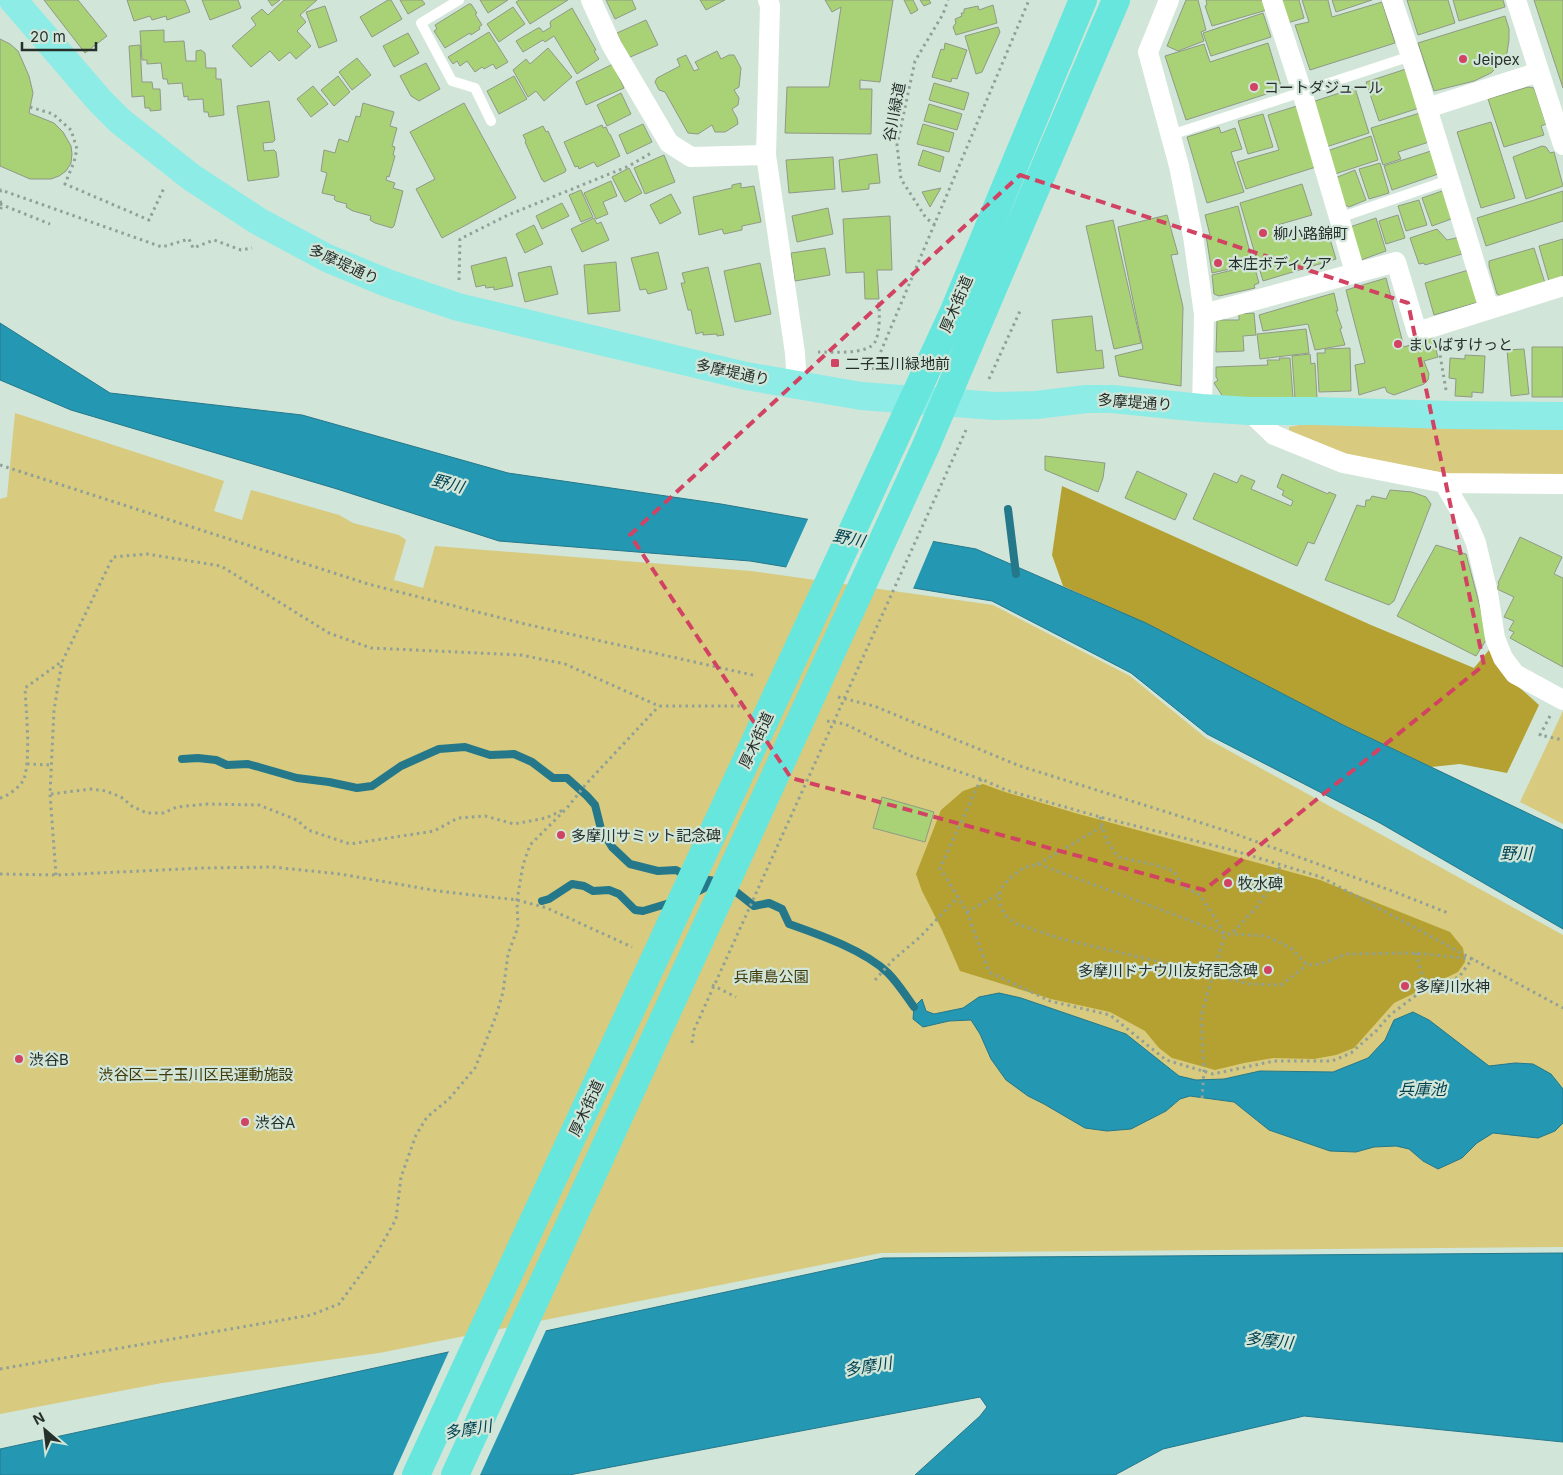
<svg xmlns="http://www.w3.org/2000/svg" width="1563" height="1475" font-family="Inter,'Noto Sans JP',sans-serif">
<rect width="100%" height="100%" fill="#d1e5d8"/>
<!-- green -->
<path fill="#d8ca7e" d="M15,413L224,481L214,511L242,520L251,490L339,515L353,523L399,535L406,540L394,580L423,588L435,546L751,571L993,605L1130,676L1206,738L1563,935V1247L881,1253L379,1353L162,1383L0,1414V499L7,497Z
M1305,424L1563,430V476L1463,475L1370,463L1291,433L1289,430V427Z
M1563,711V824L1520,802Z"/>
<!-- forest -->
<path fill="#b4a131" d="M1062,486L1371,625L1474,668L1489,650L1511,680L1539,705L1507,773L1460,764L1431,767L1343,725L1151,626L1063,586L1052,555Z
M983,784L1005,792L1075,813L1320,880L1450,932L1463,948L1465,962L1458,972L1394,1003L1354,1048L1336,1055L1314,1059L1273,1058L1244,1063L1215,1070L1172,1058L1159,1048L1145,1031L1110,1012L1051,999L960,971L942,930L922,891L916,874L941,810L963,791Z"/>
<!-- water -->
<path fill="#2497b2" stroke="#25788a" d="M0,323L110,393L302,415L508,473L721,504L976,549L1146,623L1343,725L1563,830V929L1380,823L1207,734L1131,673L992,601L750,561L499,541L337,489L71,410L0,380Z
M999,993L1021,998L1126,1034L1179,1076L1196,1080L1224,1079L1260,1071L1333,1072L1368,1058L1385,1040L1394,1020L1413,1012L1429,1020L1489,1066L1515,1063L1533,1064L1551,1074L1563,1089V1123L1555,1131L1538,1138L1493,1133L1477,1143L1462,1158L1438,1169L1423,1161L1409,1149L1396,1146L1374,1147L1356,1152L1330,1151L1269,1130L1234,1102L1190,1096L1180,1099L1166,1111L1131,1129L1107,1131L1085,1128L1044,1104L1028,1096L1006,1080L991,1059L980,1034L971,1020L949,1021L923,1027L913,1019L914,1007L922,999L926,1011L934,1014L963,1008L979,997Z
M1563,1253V1442L1304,1416L1163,1449L1115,1475H915L980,1416L987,1407L980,1397L569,1475H0V1449L883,1258Z"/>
<!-- pier -->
<path fill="#d1e5d8" d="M809,517L934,539L912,591L785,570Z
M547,1328L480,1475H393L450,1349Z"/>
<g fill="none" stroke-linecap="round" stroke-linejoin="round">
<!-- stream -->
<path stroke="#25788a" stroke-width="8" d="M1008,509L1016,574
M182,759L198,758L216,760L227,765L248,764L297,778L329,782L357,788L372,786L401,766L439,749L465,747L490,755L514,754L532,762L553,778H567L587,796L595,805L601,829L612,847L630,864L658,871L676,870L687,876L720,882
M730,887L754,906L769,903L782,909L789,924C820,935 864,950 888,973C898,983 906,996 914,1007
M693,894L718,881
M542,901L549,899L572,884L584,886L593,891L609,890L619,894L635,910L643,911L673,902"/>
</g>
<!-- building -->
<path fill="#a8d275" stroke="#909987" d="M44,0H78L107,36L85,53Z
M127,0H185L190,12L167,20L166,16L152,20L150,16L134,21Z
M202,0H238L241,8L210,20Z
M268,0H280L272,6Z
M284,0H317L300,15L306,22L297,31L311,46L296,59L290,52L279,61L270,51L251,67L232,46L256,25L251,18L262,9L268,15Z
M388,0H391L402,19L372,37L360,17Z
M400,0H422L425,4L408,14Z
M480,0H508L488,13Z
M519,0H568L530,24L516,2Z
M606,0H632L636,9L615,19Z
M700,0H725L706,10Z
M825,0H893L880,82L860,80V89H872L871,134L785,133L787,87H829L841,7L832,12Z
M904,0H913L918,10L911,14Z
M920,0H929L931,3L924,6Z
M1186,0H1198L1206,30L1201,32L1204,41L1178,51L1167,46Z
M1206,0H1263L1267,10L1212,26L1205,6L1207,5Z
M1278,0H1299L1304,18L1284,24Z
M1302,0H1328L1332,17L1382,2L1395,43L1310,70L1295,25L1309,22Z
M1332,0H1372L1336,12Z
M1407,0H1448L1455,23L1418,35Z
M1453,0H1503L1505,7L1459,21Z
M1534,0H1563V88Z
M469,4H471L477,13L475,14L482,25L479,27L480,29L471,35L470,33L445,48L434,31L437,29L435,25Z
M993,5L997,23L956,35L953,27L956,23L955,19L962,16L961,13H964V9L978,6L979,10Z
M325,6L337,41L319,48L306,12Z
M513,7L525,24L499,42L487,24Z
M572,8L596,50L594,51L599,59L577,74L554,36L545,42L543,40L523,52L516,41L538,28H540L543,32L551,27L550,23L551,21Z
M1263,13L1271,37L1211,56L1203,33Z
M1505,16L1509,29V40L1507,53L1500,64L1491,73L1474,81L1434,91L1418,43Z
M646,20L658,45L628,58L617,33Z
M998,27L1000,32L982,72L976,74L965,36Z
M164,30V42L184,41L186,61H196V51L201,50L205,53L206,68H216V79H221L224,115L209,117L208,112H204L203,99L188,100V96L184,97L182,83L168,84L167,79H163L161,63L147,64V60H142L140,31Z
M489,32L508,62L496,69L493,64L484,69L482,67L475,72L467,61L460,66L457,61L453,64L448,57Z
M408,33L419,53L394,67L383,46Z
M0,39L10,44L18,51L29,76L33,93L29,113L54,123L63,132L71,146L72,154L71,163L66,171L59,176L51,179H30L0,166Z
M945,43L967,50L957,79L952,78L951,82L932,77L941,49L944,50Z
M1268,43L1282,89L1186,120L1165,56L1204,44L1210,62Z
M140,45L142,82H152L153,89H160L161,110L150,111V108H145L144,96L132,97L129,46Z
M548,48L572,77L544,101L536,91L528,97L513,70L526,59L530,64Z
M717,51L721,59L729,55H734L741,68L739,87L734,90L739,98L738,105L732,109L737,118L738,124L725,132H715L712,125L698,134L688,133L665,92L659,90L655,82L657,78L680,66L677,59L686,55L694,71L699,69L695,62Z
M357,58L371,75L352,90L339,72Z
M426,63L440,89L419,101L411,96L400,76Z
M613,64L624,88L586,105L576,82Z
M1406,69L1419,108L1379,121L1366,82Z
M338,76L350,92L334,106L321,90Z
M514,76L527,99L499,114L487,91Z
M934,83L969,93L964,110L929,100Z
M313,86L328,104L311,117L297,99Z
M1528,87L1534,88L1546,124L1541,126L1544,135L1504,147L1488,99Z
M1355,88L1369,133L1326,147L1312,102Z
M621,93L631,114L607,126L597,105Z
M269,101L275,140L273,142L263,143L264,151L274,150L276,152L279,175L278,177L248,181L237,106Z
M363,103L394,112L390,126L397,128L392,146L395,147L393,155L395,156L389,177L387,176L386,180L395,183L393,188L403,191L394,226L392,228L375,223L370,220L371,216L353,211L346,207L347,204L336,201L334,199L335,196L322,193L327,173L321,171L324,150L335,153L339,139L348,142L356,116L360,117Z
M464,103L516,198L442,238L416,189L435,179L410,132Z
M929,104L962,114L957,130L924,121Z
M1297,106L1316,167L1246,189L1237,162L1279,150L1268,115Z
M1420,113L1429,142L1398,152L1401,159L1383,165L1371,128Z
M1263,114L1273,147L1248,154L1238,121Z
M1491,122L1515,198L1481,208L1457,132Z
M643,124L652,142L627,154L619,135Z
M923,124L954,133L949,152L917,144Z
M602,125L603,128L606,127L609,134H610L620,156L597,167L594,162L579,169L578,166L575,167L564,142Z
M543,126L546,132L548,131L566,170L565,172L544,182L543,180H542L525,142L526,141L523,135Z
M1219,127L1221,133L1235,128L1242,149L1231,152L1244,192L1207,203L1187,137Z
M1371,136L1378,160L1335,174L1327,151Z
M1542,146L1546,147L1550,153L1554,152L1563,186L1526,199L1513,157Z
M923,150L944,157L940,172L918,165Z
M1434,150L1441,173L1392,190L1384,166Z
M877,154L880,183L869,184V189L842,192L839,160Z
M664,155L675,182L645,194L634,168Z
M833,157L835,189L789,193L786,160Z
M1380,163L1389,193L1369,199L1359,169Z
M629,168L642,193L625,202L612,177Z
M1355,170L1366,200L1349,207L1343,204L1335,178Z
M611,181L617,196L603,202L608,214L596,219L584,193Z
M741,183V188L754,186L761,222L742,226V230L724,234L722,229L699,235L693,197L732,188V185Z
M1302,184L1312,215L1274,226L1279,240L1326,226L1336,259L1263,281L1240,203Z
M941,188L930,207L922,192Z
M581,190L593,217L581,222L569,195Z
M1445,190L1454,218L1432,226L1422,198Z
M1563,191V221L1486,246L1477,218Z
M671,194L681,213L660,224L650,205Z
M1419,200L1427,225L1406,231L1398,206Z
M562,203L569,216L542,229L536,216Z
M1238,206L1253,264L1212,273L1206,235H1210L1205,215Z
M828,208L833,234L797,242L792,216Z
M1167,215L1178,254L1171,255L1183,307L1181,386L1119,376L1115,356L1143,349L1118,227Z
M1398,215L1405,238L1386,244L1379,221Z
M890,216L892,270H877L879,299H865L864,272L846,273L843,219Z
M594,218L597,224L601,222L609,240L582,252L571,229Z
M1376,218L1386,251L1361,260L1350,227Z
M1113,220L1141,343L1114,349L1086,226Z
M534,225L543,244L525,253L516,234Z
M1437,229L1447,240L1460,237L1464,248L1460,251L1462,254L1425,265L1424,263L1419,264L1410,238Z
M1563,239V277L1549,281L1539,246Z
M825,248L830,275L795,281L791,253Z
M1534,248L1545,283L1501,296L1497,294L1489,266V261Z
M658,252L667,289L648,294L646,289L640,290L631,258Z
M506,257L513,286L494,290V287L486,288L485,285L476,287L471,266Z
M616,262L620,311L588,314L584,265Z
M760,263L771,314L735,322L724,271Z
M1254,265L1259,283L1254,285L1255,288L1219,296L1214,294L1212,275Z
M551,266L558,294L525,302L518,273Z
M708,267L724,335L717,336V334L703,335V332L696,334L691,310H688L681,283H685L682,273Z
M1472,269L1482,301L1434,315L1425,283Z
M1386,278L1404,347L1432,337L1438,357L1424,361L1429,374L1428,380L1424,384L1394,395L1387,392L1385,387L1359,395L1355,365L1365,363L1346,290Z
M1334,293L1338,311H1336L1342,328L1340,329L1345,345L1315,350L1308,324L1263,331L1259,315Z
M1254,313L1256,335L1243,336L1244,351L1216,352L1217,320H1239V314Z
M1092,316L1096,351L1102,350L1104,368L1057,373L1052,320Z
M1306,329L1309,353L1260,359L1257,334Z
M1532,347H1563V397H1532Z
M1350,348L1351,391L1319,392L1317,353H1325V349Z
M1524,349L1529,394L1511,396L1507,350Z
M1310,354L1311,364L1315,363L1317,398L1295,399L1292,356Z
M1465,355L1485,356L1483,393L1472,392V397L1455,396L1456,379L1449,378L1450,358L1465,359Z
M1279,358H1290L1293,398L1225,400L1214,383L1218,380L1216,377V367L1268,365L1267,360H1280Z
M1045,456L1105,463L1103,478L1098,492L1045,470Z
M1137,471L1187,494L1175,520L1125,498Z
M1214,473L1237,483L1241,475L1255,481L1251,489L1291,506L1293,501L1282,495L1284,491L1277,487L1282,474L1328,494L1329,492L1336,495L1314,544L1308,542L1297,566L1193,519Z
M1390,490L1412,492L1426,497L1431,504L1394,601L1389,605L1325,580L1357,505L1365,507L1366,500H1370L1372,496L1386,499Z
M1520,537L1562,557L1554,574L1563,578V667L1510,638L1514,632L1509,630L1514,621L1504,617L1514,597L1497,589L1499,584L1498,583Z
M1436,545L1466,554L1488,637L1476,656L1397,616Z
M882,797L934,812L925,842L873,828Z"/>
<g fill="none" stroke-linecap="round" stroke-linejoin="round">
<!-- path -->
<path stroke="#91a197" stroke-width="3" stroke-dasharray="2.5 4" stroke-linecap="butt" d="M30,107L53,114L71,130L77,149L74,162L65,184L149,220L164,188
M0,192L1,190L162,247L189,239L193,248L214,240L241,250L252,248
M0,201L2,205L0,211
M0,204L50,224
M935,225L926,218L901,179L897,145L915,61L943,14L948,0
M459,280L460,239L508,215L629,166L651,153
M1439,349L1446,390
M818,352C831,352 868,355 875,342C881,330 879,312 879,299
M873,370L1029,0
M989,379L1020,311
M0,465L368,584L525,624L757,676
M838,697L874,706L1020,766L1227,831L1395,892L1448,913
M1550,716L1540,735L1563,740
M827,721L845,724L908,755L981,779L1006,790L1100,817L1232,850L1321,877L1563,1008
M27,764L51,765
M981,779L940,868L967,912L989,972L1050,1001L1110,1015L1166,1060L1213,1074L1274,1061H1332L1351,1053L1376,1031L1390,1015L1419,993L1459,977L1472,959L1416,953L1347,954L1320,964L1307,965L1291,948L1266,936L1231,934
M51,794L91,789L106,791L121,797L133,807L147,813H163L177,807L208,804L259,805L297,820L308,830L350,844L434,831L458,818L485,816L514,824L546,818L565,809
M0,798C7,797 21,786 24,779C31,757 26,712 25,688L61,662
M1100,817L1106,840L1118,857L1155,865L1174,871L1182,886L1200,895L1225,934H1231L1256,908L1268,890L1281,865
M1038,864L1103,826
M0,874L56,875L204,868L272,867L340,874L438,891L517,900L547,908L632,947
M56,875L50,794L54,710L62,662L113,557L147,554L221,566L329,633L371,648L521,655L565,664L659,706H742
M967,912L999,894
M1416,953L1421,972L1431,989
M875,980L893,960L920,937L958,897
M712,985L736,997
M692,1043L694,1030L966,430
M1202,1098L1204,1071L1201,1015L1225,934L1157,908L1038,864L1023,868L1009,879L1003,886L999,894V903L1005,915L1017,924L1062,939L1212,974L1248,984L1281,985L1307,965
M0,1369L311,1315L339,1304L378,1251L396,1219L401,1177L416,1135L427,1117L449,1099L475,1068L496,1016L503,992L508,954L518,927L517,900L523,865L530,845L567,808L586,784L659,706"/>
<!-- service -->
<path stroke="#fff" stroke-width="10" d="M459,0L421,23L452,81L475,88L491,121
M1171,135L1411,56
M1339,218L1449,180"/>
<!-- minor -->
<path stroke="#fff" stroke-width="20" d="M591,0L612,46L669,143L691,157L766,155
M768,0L770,6L766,155L795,353L797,386
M1169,0L1148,52L1179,166L1193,236L1204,314L1202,408
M1272,0L1302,92L1355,272
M1392,0L1411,56L1489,309
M1516,0L1563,145
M1427,108L1539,72
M1204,314L1396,262L1417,332L1563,286
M1249,411L1274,435L1343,463L1444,483L1563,484
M1444,483L1468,524L1476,543L1488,593L1495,638L1503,658L1515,674L1563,700"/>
<!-- primary -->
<path stroke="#8dece6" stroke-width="28" d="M13,0L100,101L120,121L191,177L258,221L327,258L387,283L458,307L746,376L861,396L995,406L1036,405L1086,399H1112L1202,408L1249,411H1315L1450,415L1563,416"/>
<!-- trunk -->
<path stroke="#67e6de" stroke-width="28" d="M416,1475L954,311L1083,0
M455,1475L925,448L1116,0"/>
</g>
<!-- marked area -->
<path fill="none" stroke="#d24363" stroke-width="4" stroke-dasharray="10 6" stroke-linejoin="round" d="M1020,175L1408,303L1484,665L1204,890L791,778L630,535Z"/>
<!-- markers -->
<g fill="#d24363" stroke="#d1e5d8" stroke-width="2">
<circle cx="1463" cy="59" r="5"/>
<circle cx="1254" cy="87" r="5"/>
<circle cx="1263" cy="233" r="5"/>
<circle cx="1218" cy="263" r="5"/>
<circle cx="1398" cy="344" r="5"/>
<rect x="830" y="358" width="10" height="10" rx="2.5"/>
<circle cx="561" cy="835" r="5"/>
<circle cx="1228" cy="883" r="5"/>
<circle cx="1268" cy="970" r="5"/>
<circle cx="1405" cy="986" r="5"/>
<circle cx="19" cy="1059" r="5"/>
<circle cx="245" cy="1122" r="5"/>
</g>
<g text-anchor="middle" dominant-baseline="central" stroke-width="4.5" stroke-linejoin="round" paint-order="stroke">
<!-- poi labels -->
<g font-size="15" fill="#272f2b" stroke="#d1e5d8" text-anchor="start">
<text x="1473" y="59">Jeipex</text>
<text x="1264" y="87">コートダジュール</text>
<text x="1273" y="233">柳小路錦町</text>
<text x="1228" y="263">本庄ボディケア</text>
<text x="1408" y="344">まいばすけっと</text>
<text x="845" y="363">二子玉川緑地前</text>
<text x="571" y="835">多摩川サミット記念碑</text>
<text x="1238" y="883">牧水碑</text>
<text x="1258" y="970" text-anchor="end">多摩川ドナウ川友好記念碑</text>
<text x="1415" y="986">多摩川水神</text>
<text x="29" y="1059">渋谷B</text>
<text x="255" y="1122">渋谷A</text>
</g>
<!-- street labels -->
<g font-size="15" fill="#272f2b" stroke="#d1e5d8">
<text transform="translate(894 112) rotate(-79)">谷川緑道</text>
<text transform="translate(344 264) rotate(25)">多摩堤通り</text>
<text transform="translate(956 304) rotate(-67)">厚木街道</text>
<text transform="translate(733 372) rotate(12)">多摩堤通り</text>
<text transform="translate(1135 402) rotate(4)">多摩堤通り</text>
<text transform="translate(756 740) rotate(-65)">厚木街道</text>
<text transform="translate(586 1108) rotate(-65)">厚木街道</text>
</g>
<!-- park labels -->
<g font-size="15" fill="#403909" stroke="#d1e5d8">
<text x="771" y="976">兵庫島公園</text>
<text x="196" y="1074">渋谷区二子玉川区民運動施設</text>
</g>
<!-- water labels -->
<g font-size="16" font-style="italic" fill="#004251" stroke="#d1e5d8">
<text transform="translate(448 483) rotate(15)">野川</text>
<text transform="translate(849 538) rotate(12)">野川</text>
<text x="1516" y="853">野川</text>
<text x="1422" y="1089">兵庫池</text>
<text transform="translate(1269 1340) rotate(6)">多摩川</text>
<text transform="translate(868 1366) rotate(-9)">多摩川</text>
<text transform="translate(468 1429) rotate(-9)">多摩川</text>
</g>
</g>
<!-- north arrow -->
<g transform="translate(45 1430) rotate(332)" stroke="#d1e5d8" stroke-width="4" paint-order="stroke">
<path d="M0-4L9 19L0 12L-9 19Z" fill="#272f2b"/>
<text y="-8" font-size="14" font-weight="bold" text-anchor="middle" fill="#272f2b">N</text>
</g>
<!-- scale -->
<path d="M22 42v8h74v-8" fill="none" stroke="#272f2b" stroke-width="2.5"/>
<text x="30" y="42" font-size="15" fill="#272f2b" stroke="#d1e5d8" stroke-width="4" paint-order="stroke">20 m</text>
</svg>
